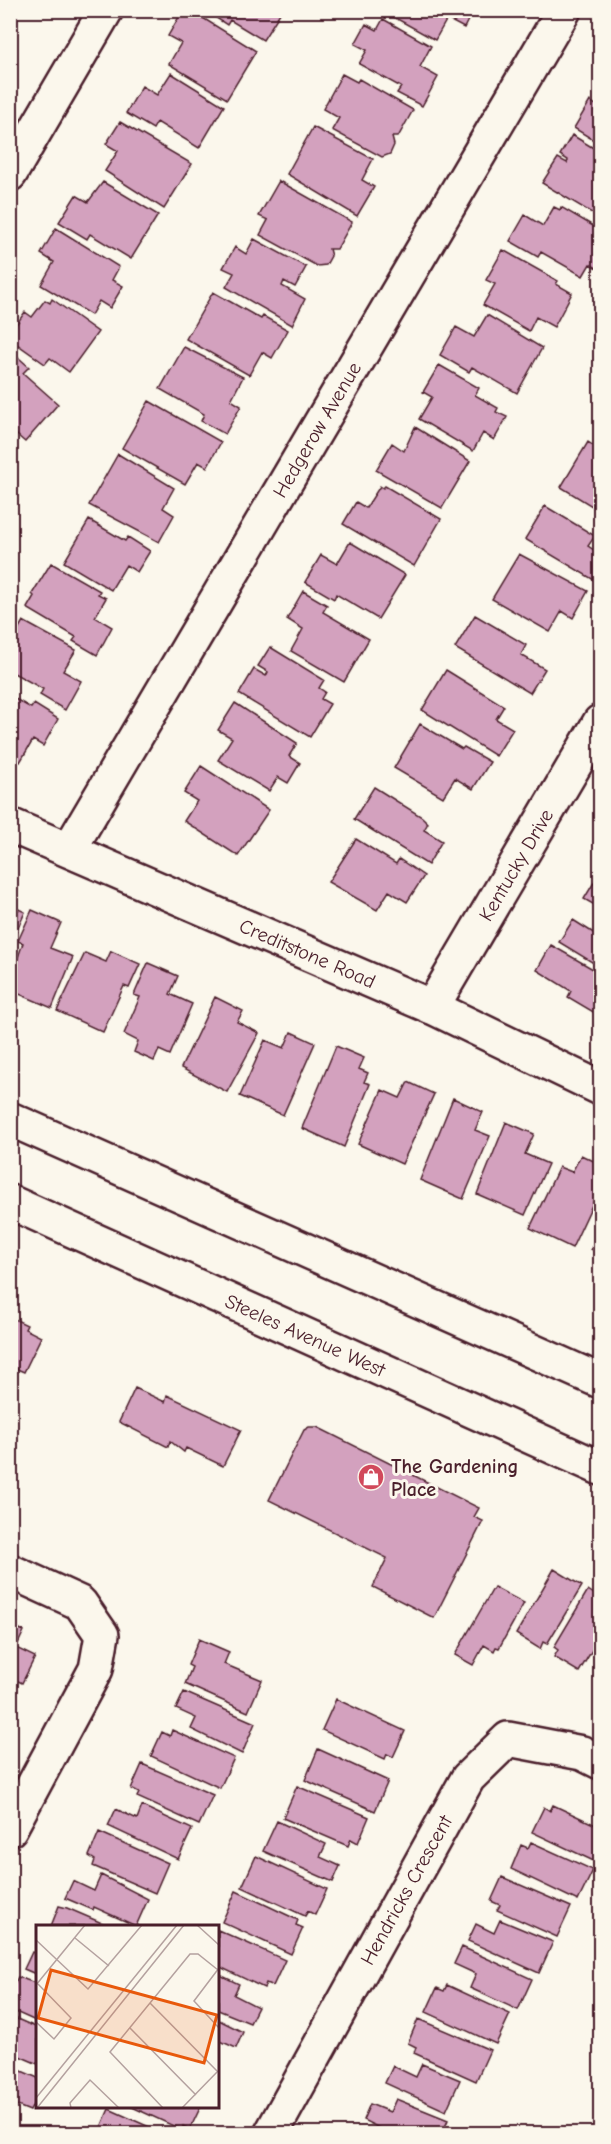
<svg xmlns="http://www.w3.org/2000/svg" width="611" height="2144" font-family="'Comic Neue',sans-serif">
<rect width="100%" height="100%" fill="#fbf7ec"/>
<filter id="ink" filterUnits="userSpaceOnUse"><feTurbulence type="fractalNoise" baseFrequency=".0167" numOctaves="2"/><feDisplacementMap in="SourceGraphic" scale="12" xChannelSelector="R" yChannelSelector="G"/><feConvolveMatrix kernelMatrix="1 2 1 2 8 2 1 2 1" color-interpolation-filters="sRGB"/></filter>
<g filter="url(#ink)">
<!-- building -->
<path fill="#d3a1be" stroke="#4a1f2b" stroke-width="1.5" d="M183,10H190L256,51L227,99L169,64L181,43L168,36Z
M204,10H282L263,40L230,20L227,25Z
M381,10H473L464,28L447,19L435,40Z
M383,19L431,46L420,67L438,77L422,106L397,93L401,87L359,64L367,50L355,44L366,24L377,30Z
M171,73L224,106L199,148L157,122L153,129L126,113L142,86L157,95Z
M342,74L357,82L359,79L413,110L398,137H392L394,145L390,154L382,157L332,130L339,118L323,109Z
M590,101L600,108V144L574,128Z
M120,122L192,164L164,209L105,171L118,151L106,144Z
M313,127L373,159L362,180L374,187L357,216L287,174Z
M572,135L600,152V218L542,183L558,158L567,163L568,160L560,155Z
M279,181L352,222L337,249H329L331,256L326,265L317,266L260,235L268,220L259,216Z
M103,182L158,215L131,259L90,234L87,239L59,222L76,195L88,202Z
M554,207L560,210L561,207L600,230V270L590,264L583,276L541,252L538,257L510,241L525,215L543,226Z
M56,228L119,267L112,280L123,286L110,308L99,301L91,315L41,285L54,262L41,254Z
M254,239L306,267L295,287L284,281L282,286L305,299L292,325L226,287L234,273L223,268L235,247L246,254Z
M503,250L558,281L556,284L572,293L554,327L536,317L529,331L483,305L495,284L486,280Z
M213,292L261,319L263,316L288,330L272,358L262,352L249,375L186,339Z
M52,299L98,332L69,372L50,358L45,364L10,339V333L25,312L32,317L45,300L50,303Z
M487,315L542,348L517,393L472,367L469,372L440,355L456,327L474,337Z
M184,347L243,377L231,400L241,406L225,434L201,421L204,414L160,389Z
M10,350L29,367L23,373L58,404L25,442L10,429Z
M439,365L479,388L475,395L498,408L496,412L507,417L494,440L483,433L473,451L419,419L432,397L423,392Z
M149,401L221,442L207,467L198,462L185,484L122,448Z
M415,427L470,461L442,508L376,470L392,443L404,451Z
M588,442L600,450V511L561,487Z
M118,454L174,488L163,508L174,515L159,542L89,505Z
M380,486L383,488L385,486L441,519L414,566L343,524L356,502L366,508Z
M545,506L595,536L588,546L600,554L599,583L525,539Z
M89,520L125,541L128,537L150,551L137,572L126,565L111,590L64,562Z
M350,542L405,575L378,619L336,594L334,599L305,582L321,555L337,564Z
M519,554L588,591L573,618L562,611L550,632L492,599Z
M51,563L100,591L98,594L106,598L95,617L112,627L97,655L73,641L76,637L27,608L34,596L32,594Z
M303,591L327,605L323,612L369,639L344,682L291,651L303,629L287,619Z
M475,615L526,645L521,655L545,669L530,693L455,648Z
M23,621L76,650L63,671L81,681L65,710L40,695L43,689L10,671V643Z
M270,647L324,680L319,688L325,692L321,699L330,704L310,737L239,694L254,669L266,676L268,672L258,666Z
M446,670L504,706L496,719L513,729L496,756L422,710Z
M10,696L31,708L34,704L58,719L43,746L33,740L20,762L10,758Z
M235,703L297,743L289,756L300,763L288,783L278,777L269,791L218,760L232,738L218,730Z
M420,724L462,749L464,747L490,762L473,789L455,778L443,797L394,768Z
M201,766L269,810L238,856L184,821L197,801L184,793Z
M374,787L422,817L428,823L424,830L442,841L428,865L354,819Z
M356,839L396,864L399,859L424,876L407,902L389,891L377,910L328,882Z
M599,874L600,875V908L584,899Z
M10,905L25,912L14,937L10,936Z
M32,910L61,923L50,948L73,957L52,1008L10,990V980L23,943L18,941Z
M573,920L600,937V967L559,942Z
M551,945L600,973V1016L568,997L571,991L537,970Z
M111,951L140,964L129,988L124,986L103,1032L57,1011L85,953L106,962Z
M148,963L178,976L170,994L192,1004L170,1055L159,1050L154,1061L134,1052L138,1041L124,1034L140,997L134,995Z
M215,997L243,1011L237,1022L259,1033L227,1092L181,1068Z
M291,1032L315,1043L283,1115L240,1096L265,1040L284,1048Z
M336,1046L364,1058L359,1069L368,1073L364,1082L370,1084L344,1147L302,1128Z
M408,1082L434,1094L402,1164L358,1144L382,1090L400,1098Z
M453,1098L483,1112L475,1130L490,1136L463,1199L420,1180Z
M506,1122L534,1134L525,1154L548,1164L525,1215L477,1194Z
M581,1155L600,1164V1188L572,1248L530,1228L559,1167L572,1172Z
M600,1229V1253L591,1249Z
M10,1317L27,1325L25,1329L41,1337L24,1372L10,1366Z
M135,1388L165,1402L167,1395L241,1430L223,1466L186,1448L184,1452L170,1441L168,1447L119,1422Z
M309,1427H317L479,1508L474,1517L483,1521L434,1618L373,1587L387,1558L269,1500L304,1430Z
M554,1569L582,1586L547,1644L543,1642L540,1649L516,1634Z
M494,1587L524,1603L499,1648L496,1647L494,1651L484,1645L473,1665L455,1655Z
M588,1590L600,1598V1637L579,1672L554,1657L558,1650L554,1647Z
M10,1625L24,1631L16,1648L35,1657L22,1683L10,1677Z
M199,1639L229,1652L224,1664L262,1680L248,1712L185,1684L192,1667L188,1665Z
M184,1692L255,1723L242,1754L191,1729L196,1718L176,1709Z
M336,1699L405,1731L393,1757L387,1754L385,1759L322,1730Z
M172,1730L234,1758L220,1788L151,1756L162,1732L170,1736Z
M318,1749L388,1781L375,1811L305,1780Z
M142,1764L213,1795L199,1825L137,1797L139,1793L131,1789Z
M297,1786L369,1817L358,1843L351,1839L348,1846L283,1818Z
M553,1805L600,1827V1864L532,1832L544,1807L550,1811Z
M142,1806L192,1829L178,1859L108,1826L116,1809L137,1819Z
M277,1821L326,1844L320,1857L340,1866L333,1882L263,1851Z
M99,1832L168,1863L155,1893L93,1866L95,1860L89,1856Z
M531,1842L593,1870L578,1901L511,1869L521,1845L528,1848Z
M256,1856L327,1889L315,1915L308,1911L305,1916L242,1887Z
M101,1875L148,1899L136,1926L94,1907L93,1910L65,1898L73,1881L94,1891Z
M502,1877L571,1907L557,1937L497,1910L500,1905L491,1901Z
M236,1891L298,1920L296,1925L303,1928L291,1954L222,1922Z
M59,1906L67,1908L109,1926H51Z
M500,1920L553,1942L539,1973L468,1941L476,1924L494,1933Z
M218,1930L285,1960L273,1986L266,1983L264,1988L218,1966Z
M462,1947L532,1979L518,2010L470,1988L476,1974L454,1964Z
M32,1952L38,1955V1975L24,1969Z
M218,1974L239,1984L234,1995L258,2007L250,2023L218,2010Z
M18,1977L38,1984V2022L11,2010L14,2005L10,2003V1993Z
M447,1985L510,2014L496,2044L426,2012L437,1988L444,1991Z
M10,2016L38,2028V2064L10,2052Z
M418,2019L490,2050L476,2081L414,2053L416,2047L408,2043Z
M219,2020L243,2032L236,2048L218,2040Z
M422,2064L460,2080L446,2111L385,2083L393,2066L416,2077Z
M10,2066L38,2078V2094L30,2111L10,2103Z
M396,2099L448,2120L442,2134H391L363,2120L370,2104L390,2112Z
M130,2106H201L190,2129L183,2126L182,2130Z
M109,2109L165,2134H98Z"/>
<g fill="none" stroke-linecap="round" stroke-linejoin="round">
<defs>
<g id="minor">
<path d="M10,174L106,10"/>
<path id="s1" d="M10,825L432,1007L600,1088"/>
<path id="s2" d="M69,850L564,10"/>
<path id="s3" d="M432,1007L600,722"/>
<path d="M10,1571L80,1603L102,1635L96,1669L10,1829"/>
<path id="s4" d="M271,2134L468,1778L508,1739L582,1753L600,1762"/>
</g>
<g id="secondary">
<path d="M10,1119L600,1381"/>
<path id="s5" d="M10,1202L600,1468"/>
</g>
</defs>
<!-- minor casing -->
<use href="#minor" stroke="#4a1f2b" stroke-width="38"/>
<!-- secondary casing -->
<use href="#secondary" stroke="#4a1f2b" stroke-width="38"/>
<!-- minor -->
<use href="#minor" stroke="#fbf7ec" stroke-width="33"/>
<!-- secondary -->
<use href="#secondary" stroke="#fbf7ec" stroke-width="33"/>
</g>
</g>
<!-- icons -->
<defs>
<symbol id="shop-disc" viewBox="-11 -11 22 22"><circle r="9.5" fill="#d1495b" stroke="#fbf7ec"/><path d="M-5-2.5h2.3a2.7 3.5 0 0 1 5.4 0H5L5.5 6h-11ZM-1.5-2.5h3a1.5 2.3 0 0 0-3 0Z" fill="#fff"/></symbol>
</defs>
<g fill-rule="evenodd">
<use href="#shop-disc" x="356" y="1462" width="30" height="30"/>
</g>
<g text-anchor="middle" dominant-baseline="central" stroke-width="6" stroke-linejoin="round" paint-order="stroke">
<!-- street labels -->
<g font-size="20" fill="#4a1f2b" stroke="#fbf7ec">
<text stroke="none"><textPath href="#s2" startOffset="488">Hedgerow Avenue</textPath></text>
<text stroke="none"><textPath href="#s3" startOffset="165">Kentucky Drive</textPath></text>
<text stroke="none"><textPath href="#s1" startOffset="324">Creditstone Road</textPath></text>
<text stroke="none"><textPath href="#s5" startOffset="324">Steeles Avenue West</textPath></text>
<text stroke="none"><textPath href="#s4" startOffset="279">Hendricks Crescent</textPath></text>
</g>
<!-- poi labels -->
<g font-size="20" font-weight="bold" fill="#4a1f2b" stroke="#fbf7ec" text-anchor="start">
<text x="391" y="1466">The Gardening<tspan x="391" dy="23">Place</tspan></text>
</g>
</g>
<!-- overview -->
<g transform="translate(36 1925)">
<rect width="183" height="183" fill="#fbf7ec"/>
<path fill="none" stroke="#b4a19f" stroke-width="1.5" d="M161,0L183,20M39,13L73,41M0,15L52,64L106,0M183,43L158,76L183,103M0,60L49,0M114,78L182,147M0,97L18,114L35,93L2,59M94,103L160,170M0,173L141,0M1,183L148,0M35,183L34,178L54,155L83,183M127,183L74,127L154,29H162L182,45M146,183L182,146"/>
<path fill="#e8590c" fill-opacity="0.15" stroke="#e8590c" stroke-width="3" d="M15,45L181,90L168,138L2,93Z"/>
<rect width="183" height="183" fill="none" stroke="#4a1f2b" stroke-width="3"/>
</g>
<!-- margin -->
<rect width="611" height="2144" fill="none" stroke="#fbf7ec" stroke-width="36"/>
<rect x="18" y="18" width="575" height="2108" fill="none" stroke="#4a1f2b" stroke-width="2" filter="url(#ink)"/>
</svg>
